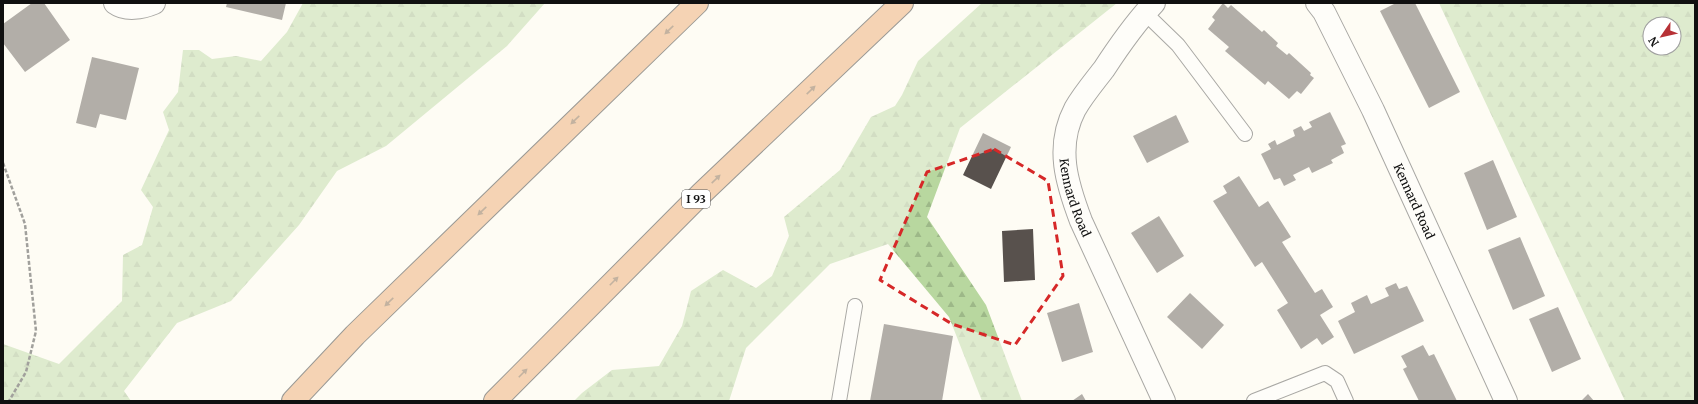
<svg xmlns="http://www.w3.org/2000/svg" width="1698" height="404" font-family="Merriweather,serif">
<defs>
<pattern id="forest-firs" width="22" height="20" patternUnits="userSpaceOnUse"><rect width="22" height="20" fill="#b8d79f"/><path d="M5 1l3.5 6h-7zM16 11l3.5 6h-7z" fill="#9db888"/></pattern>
</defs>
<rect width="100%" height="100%" fill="#fefcf4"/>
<!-- forest -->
<path fill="url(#forest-firs)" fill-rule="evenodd" d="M303,3H545L507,46L386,146L337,171L299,225L231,301L177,323L124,391L131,401H3V344L59,364L122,301L123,255L142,245L153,207L141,190L169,130L163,112L178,92L183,50H199L212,59L236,56L261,61L287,32Z
M982,3H1117L960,128L927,217L986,305L1022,401H982L949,317L888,244L830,264L746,348L729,401H574L582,393L612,370L659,366L682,326L691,291L723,270L756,288L772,276L789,236L784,217L840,170L871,117L895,106L902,95L918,61Z
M1439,3H1695V401H1625ZM1650,24H1674V48H1650Z"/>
<!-- building -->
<path fill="#58514d" d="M32,3H44L70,40L25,72L3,43V24Z
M227,3H286L282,20L226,7Z
M1223,3L1228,8L1231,5L1262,32L1264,30L1278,43L1276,46L1287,55L1289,53L1311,73L1310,75L1314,78L1301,94L1297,91L1289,99L1268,81L1265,85L1225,51L1229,47L1208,29L1215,20L1212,17Z
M1396,3H1415L1460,92L1429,108L1380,11Z
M92,57L139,68L126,120L100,114L96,128L76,123Z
M1330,112L1346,144L1341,146L1344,153L1331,160L1333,163L1312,173L1309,167L1293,175L1296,180L1284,186L1280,178L1274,180L1261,154L1271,149L1268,144L1275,140L1277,145L1295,136L1293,130L1301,126L1304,131L1312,127L1309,122Z
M1176,115L1189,142L1147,163L1133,136Z
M983,133L1011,147L991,189L963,175Z
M1493,160L1517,217L1487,230L1464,173Z
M1239,176L1259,207L1268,201L1291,237L1282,242L1315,293L1322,289L1333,307L1320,315L1334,337L1322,345L1317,338L1301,349L1277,310L1288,303L1262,262L1255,267L1213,201L1227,193L1223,186Z
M1159,216L1184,256L1157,273L1131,233Z
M1033,229L1035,280L1004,282L1002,231Z
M1520,237L1545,296L1513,310L1488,250Z
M1396,283L1399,289L1407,286L1424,321L1354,354L1338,321L1355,312L1351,303L1367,295L1371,304L1389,296L1385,288Z
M1190,293L1224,325L1202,349L1167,317Z
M1079,303L1093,352L1062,362L1047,313Z
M1558,307L1581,359L1552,372L1529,319Z
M884,324L953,336L942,401H870Z
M1423,345L1429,356L1434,354L1457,401H1419L1403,369L1407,367L1401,356Z
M1082,394L1086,401H1072Z
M1588,394L1594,401H1581Z"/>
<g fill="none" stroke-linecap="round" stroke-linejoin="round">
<defs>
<path id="service" d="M1145,13L1178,45L1245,134
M839,401L855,306
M1254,401L1325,373L1337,381L1346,401"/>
<g id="minor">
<path d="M115,3C126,11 142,8 154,3"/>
<path id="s1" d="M1154,3C1135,23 1119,46 1104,69C1094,82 1083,95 1075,109C1055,147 1067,184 1081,221L1164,401"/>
<path id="s2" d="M1317,3L1324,12L1373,110L1506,401"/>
</g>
<path id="motorway" d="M293,401L355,335L697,3
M495,401L701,194L902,3"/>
</defs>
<!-- service casing -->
<use href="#service" stroke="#434343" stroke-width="16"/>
<!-- minor casing -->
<use href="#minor" stroke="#434343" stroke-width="24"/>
<!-- motorway casing -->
<use href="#motorway" stroke="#212121" stroke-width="24"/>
<!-- path -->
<path stroke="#323232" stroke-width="2.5" stroke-dasharray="4 2" stroke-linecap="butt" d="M3,163L25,224L36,331L26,372L9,401"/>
<!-- service -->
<use href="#service" stroke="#fff" stroke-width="14"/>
<!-- minor -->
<use href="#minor" stroke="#fff" stroke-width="22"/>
<!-- motorway -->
<use href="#motorway" stroke="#eaa366" stroke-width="22"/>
</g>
<!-- one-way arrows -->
<defs><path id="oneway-solid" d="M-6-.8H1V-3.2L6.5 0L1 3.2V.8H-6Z"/></defs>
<g fill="#7d5a3b">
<use href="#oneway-solid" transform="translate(669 30) rotate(136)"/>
<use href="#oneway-solid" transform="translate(811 90) rotate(-44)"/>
<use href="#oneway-solid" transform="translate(575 120) rotate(136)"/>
<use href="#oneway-solid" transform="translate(716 179) rotate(-44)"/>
<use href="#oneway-solid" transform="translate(482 211) rotate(136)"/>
<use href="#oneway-solid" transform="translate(614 281) rotate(-45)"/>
<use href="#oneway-solid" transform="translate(389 302) rotate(136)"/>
<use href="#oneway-solid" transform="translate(523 373) rotate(-45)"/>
</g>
<!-- marked area -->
<path d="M0 0H1698V404H0ZM994,149L1048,181L1063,276L1015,345L952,324L880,280L927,172Z" fill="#fefcf4" fill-opacity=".55" fill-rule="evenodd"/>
<path fill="none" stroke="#d62828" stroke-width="3" stroke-dasharray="8 5" stroke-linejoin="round" d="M994,149L1048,181L1063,276L1015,345L952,324L880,280L927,172Z"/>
<g text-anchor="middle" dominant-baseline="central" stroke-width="4" stroke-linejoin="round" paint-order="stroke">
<!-- shield labels -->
<rect fill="#fff" stroke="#585858" stroke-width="1" x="682" y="190" width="28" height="18" rx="3"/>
<g font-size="11" font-weight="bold" fill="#101010">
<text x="696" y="199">I 93</text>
</g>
<!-- street labels -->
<g font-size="12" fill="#101010" stroke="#fff">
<text stroke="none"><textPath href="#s1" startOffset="224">Kennard Road</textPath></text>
<text stroke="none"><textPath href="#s2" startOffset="221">Kennard Road</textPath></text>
</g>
</g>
<!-- border -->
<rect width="1698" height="404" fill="none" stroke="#101010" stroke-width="8"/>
<!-- north arrow -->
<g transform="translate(1662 36) rotate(236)"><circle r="19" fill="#ffffff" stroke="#9f9f9f"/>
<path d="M0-3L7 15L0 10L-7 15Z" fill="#b73136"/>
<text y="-6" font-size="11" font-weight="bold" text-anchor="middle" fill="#101010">N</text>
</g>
</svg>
